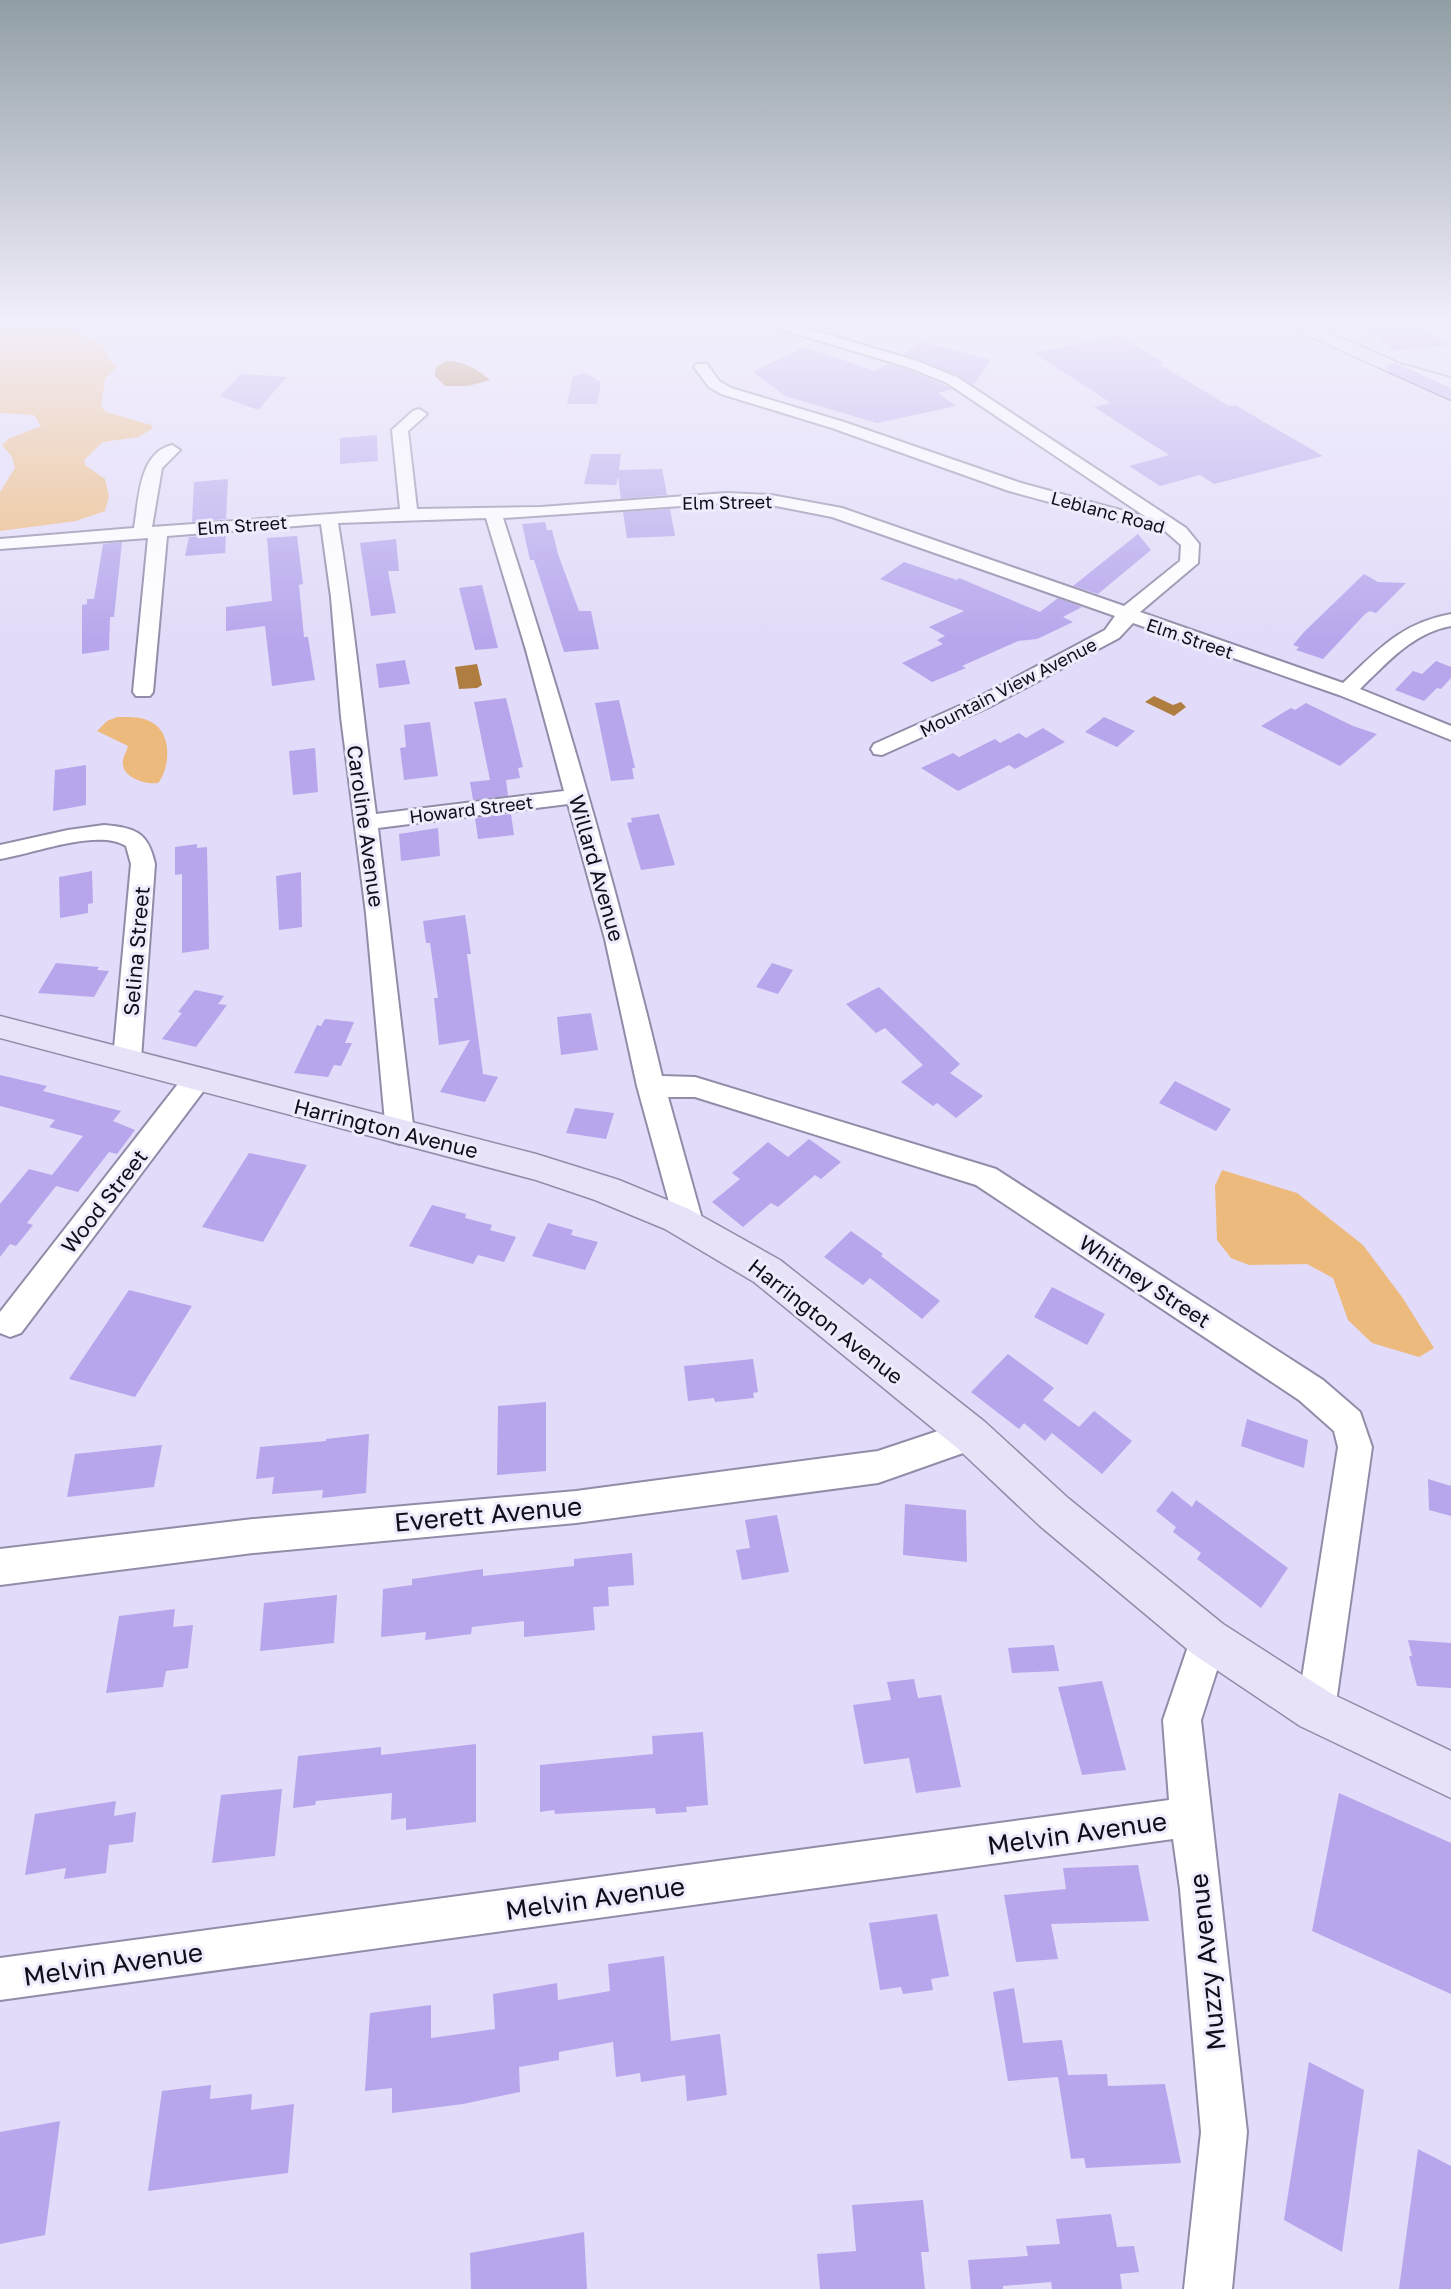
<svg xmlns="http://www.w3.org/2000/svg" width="1451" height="2289" font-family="'Golos Text',sans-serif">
<rect width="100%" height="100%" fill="#e2dbf9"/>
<!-- green -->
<path fill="#ecba7d" d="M0,323H68L72,330L105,347L107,357L116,367L105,379L101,406L106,412L151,425L153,428L139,437L103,442L84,460L85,465L105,479L109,496L105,511L76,521L0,531V492L15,468L12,457L2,445L8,439L41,426L34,415L0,413Z
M117,717C129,717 141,716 151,722C172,732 171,767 158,783C145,785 120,777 123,760C124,755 127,750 128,746L97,731L107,721Z
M1222,1170L1297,1193L1363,1245L1402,1297L1434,1348L1419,1357L1372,1343L1348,1320L1333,1278L1307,1264L1249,1265L1231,1258L1217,1240L1215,1186Z"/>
<!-- water -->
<path fill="#ae7d3f" d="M446,361C463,361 478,369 490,380L468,386H445L435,376L436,367Z
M477,664L482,685L477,688L459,689L455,667Z
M1154,696L1173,705L1181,702L1186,707L1174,716L1145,702Z"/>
<!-- building -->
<path fill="#b7a6ec" d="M1360,323H1416L1447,346L1395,350Z
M1118,335L1165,363L1159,364L1229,406L1235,405L1323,456L1214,484L1200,475L1160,486L1129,466L1169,455L1094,407L1111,403L1034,353Z
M924,342L991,360L973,385L958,375L903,354Z
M804,347L875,371L888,364L906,369L953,389L938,393L956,406L877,423L785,396L753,372Z
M585,373L601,382L597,404H567L573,376Z
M241,374L287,377L258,410L220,396Z
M377,435L378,461L340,464V438Z
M591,454H621L619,470L662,469L667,495L621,499L618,476L616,485L584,484Z
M228,479L226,519L192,522L194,482Z
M670,509L675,536L627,538L623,512Z
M545,522L547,530H552L558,554L579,611H591L599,649L564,652L534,560H530L522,524Z
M226,534L225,553L185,556L189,537Z
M1138,534L1151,550L1098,594L1073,586Z
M297,536L303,584L299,585L304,637H308L315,680L272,686L265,626L226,631V607L272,601L267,538Z
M396,539L399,571H388L396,613L371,616L360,543Z
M122,542L114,617H110L109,650L82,654V605L87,604V599H94L103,544Z
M904,562L957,580L959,578L1040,612L1058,598L1082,607L1063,617L1073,622L1037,639L1018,641L962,666L966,668L932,682L902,663L943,644L937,640L945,636L929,627L964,611L880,579Z
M1364,574L1378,582L1406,583L1376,613L1370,611L1365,614L1323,659L1296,650L1299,647L1293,645L1304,632Z
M482,585L498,648L475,650L459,588Z
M405,660L410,684L379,688L376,664Z
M1436,661L1451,667V678L1441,689L1437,688L1424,701L1395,690L1413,671L1422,674Z
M506,698L523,767L518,768L520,778L506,780L508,796L473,800L470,782L490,780L474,702Z
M619,700L635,768H632L634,779L611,781L595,703Z
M1306,703L1353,726L1377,734L1340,766L1261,726L1291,708L1295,710Z
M1104,717L1135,731L1117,747L1085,732Z
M430,722L438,776L404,780L400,748L406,747L404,725Z
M1043,728L1065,742L1015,769L1009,765L958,791L921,768L953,753L959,757L995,739L1000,743L1019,733L1026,738Z
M315,748L318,792L293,795L289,751Z
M86,765V805L53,811L55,770Z
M511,814L514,835L478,839L475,818Z
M659,814L675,865L641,870L627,823L632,822L631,818Z
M438,828L440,856L401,861L399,834Z
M197,844V848L207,847L209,949L182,953V874L175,875V847Z
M92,871L93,903L88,904V913L60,918L59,877Z
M301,872L302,927L279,930L276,876Z
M465,915L471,954H467L483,1074L498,1077L485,1102L440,1092L470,1040L439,1045L434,998H438L430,943H426L423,921Z
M56,963L99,967L97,970L109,971L94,997L38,993Z
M772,963L793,970L778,994L756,987Z
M879,987L960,1064L950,1073L983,1096L956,1118L937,1103L933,1106L901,1082L923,1065L885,1028L876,1033L846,1004Z
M195,990L224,996L218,1004L227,1005L196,1047L162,1039L182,1013L178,1012Z
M591,1013L598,1050L561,1055L557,1017Z
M325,1019L354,1022L345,1043H352L341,1066L334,1065L328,1077L294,1073L317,1025L321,1026Z
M0,1075L47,1086L43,1091L121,1111L113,1121L135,1130L117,1154L109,1152L78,1192L56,1186L27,1223L33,1225L16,1246L10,1244L0,1257V1204L29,1169L52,1175L83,1136L49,1127L55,1120L0,1106Z
M1175,1081L1231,1109L1216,1131L1159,1103Z
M575,1108L614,1113L606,1139L566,1133Z
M809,1139L841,1162L821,1179L815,1175L778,1207L771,1203L743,1227L712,1202L740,1179L732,1173L768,1142L788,1157Z
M249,1153L307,1165L263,1242L202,1227Z
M432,1205L466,1214L465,1218L492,1225L490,1230L516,1237L504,1262L478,1255L473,1264L409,1246Z
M548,1223L573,1230L571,1235L598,1242L585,1270L532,1256Z
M851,1231L883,1254L881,1256L940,1301L922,1319L870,1278L863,1285L824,1257Z
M1052,1287L1105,1314L1087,1345L1034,1317Z
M129,1290L192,1306L135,1397L69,1379Z
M1008,1354L1054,1388L1043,1400L1079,1427L1094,1411L1132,1441L1102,1474L1052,1433L1045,1441L1024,1423L1019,1429L971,1392Z
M753,1359L758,1392L753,1393L754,1398L715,1402L714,1398L688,1401L684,1366Z
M546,1402V1471L497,1475L498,1406Z
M1247,1419L1308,1440L1304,1468L1241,1446Z
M369,1434L366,1493L322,1498L323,1490L272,1494L274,1477L256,1479L260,1447L326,1441V1439Z
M162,1445L154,1487L67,1497L75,1454Z
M1428,1479L1451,1486V1516L1429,1510Z
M1172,1491L1192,1507L1196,1500L1288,1568L1261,1608L1197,1559L1201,1553L1173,1532L1176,1527L1156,1511Z
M905,1504L966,1510L967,1562L903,1555Z
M777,1515L789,1572L742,1580L736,1550L750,1548L745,1520Z
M632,1553L634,1585L608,1587L609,1606L593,1607L595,1630L524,1637V1621L472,1627L471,1634L425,1640L426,1632L381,1637L383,1589L412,1585V1579L483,1569V1576L574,1566V1559Z
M337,1595L334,1643L260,1651L264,1603Z
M175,1609L173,1627L193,1625L188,1668L166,1671L163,1687L106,1693L119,1616Z
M1408,1640L1451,1643V1688L1417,1686L1409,1656H1412Z
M1054,1645L1059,1671L1012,1673L1008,1648Z
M914,1679L918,1698L941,1695L961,1787L916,1793L909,1758L864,1764L853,1705L891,1700L887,1682Z
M1102,1681L1126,1770L1082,1775L1058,1687Z
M703,1732L708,1805L686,1807L687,1812L656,1814L655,1808L555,1814L554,1810L540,1812V1765L653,1754L652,1736Z
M476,1744V1822L406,1830V1818L391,1820L392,1793L316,1801L315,1805L293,1808L298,1756L381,1747V1755Z
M282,1789L275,1856L212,1863L221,1795Z
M1339,1793L1451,1843V1994L1312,1931Z
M116,1801L114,1816L136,1812L133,1842L109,1845L106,1873L64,1879L66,1868L25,1875L35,1814Z
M1138,1865L1149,1921L1051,1924L1058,1959L1016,1962L1004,1895L1066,1889L1063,1868Z
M937,1914L949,1976L931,1979L933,1990L903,1994L901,1987L880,1990L869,1923Z
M664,1956L671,2041L720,2034L727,2095L687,2101L685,2075L641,2082L640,2073L616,2077L613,2042L559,2052V2060L519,2067L520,2092L463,2104L392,2113V2088L365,2091L370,2013L431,2005V2038L495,2029L493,1994L557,1983L558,2000L610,1991L608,1964Z
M1014,1988L1023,2043L1062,2040L1068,2075L1107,2074L1108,2086L1165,2084L1181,2163L1086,2168L1084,2158L1071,2159L1058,2077L1008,2081L993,1992Z
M1309,2062L1364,2090L1342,2252L1284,2220Z
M211,2085L210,2099L252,2094L251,2110L294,2104L288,2173L148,2191L162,2091Z
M60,2121L45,2235L0,2244V2132Z
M1418,2149L1451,2166V2289H1399Z
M923,2200L929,2252H921L925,2289H820L817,2254L856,2251L852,2205Z
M1111,2214L1117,2247L1134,2246L1139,2272L1120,2274L1122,2289H1052L1051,2282L1003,2286V2289H971L968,2260L1028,2256L1026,2246L1060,2244L1056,2219Z
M584,2232L587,2289H471L470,2253Z"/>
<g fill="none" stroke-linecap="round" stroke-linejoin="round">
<defs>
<path id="minor" d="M768,323H789L917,361L957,377L1186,528L1199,544L1198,563L1140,612L1343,683C1378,650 1401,623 1451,614V626C1412,633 1387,663 1360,689L1451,726V740L1339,695L1133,623L1119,638L989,707L882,755L874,754L871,749L874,744L975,699L1105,630L1115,616L832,517L771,505L726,503L503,518C563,702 617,888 662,1076L695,1077L996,1169L1323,1380L1360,1412L1372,1447L1335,1710L1330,1724L1316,1729L1302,1724L1297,1710L1338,1447L1334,1431L1299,1400L976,1185L695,1097H668L704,1226L700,1235L689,1238L678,1235L637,1086L605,939L568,804L378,828L414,1133L410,1141L400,1144L390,1141L386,1133L366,913L341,717L331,597L321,524L167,536L153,692L150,696H136L133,692L148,538L0,549V539L134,528C139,501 138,453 172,445L180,450L162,468L152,527L400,509L392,430L413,411L419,409L427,414L408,431L417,509L541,507L726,493L771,495L842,508L1124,606L1180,561L1181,545L1164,530H1152L1009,491L832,428L721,394L709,387L694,367L697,364H707L719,381L731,388L844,422L1021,483L1146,517L947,383L907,367L770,326ZM486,518L526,650L564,791L376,814C363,717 354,620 338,523Z
M104,825C136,828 148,832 155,864L141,1059L137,1066L127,1069L117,1066L113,1059L131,864L126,846C98,828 32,854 0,859V845L68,830Z
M198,1068L208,1071L212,1078L208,1085L21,1333L10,1337L0,1333V1312L188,1071Z
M971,1420L983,1424L988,1435L983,1446L878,1483L576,1523L253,1553L0,1585V1549L253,1519L576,1491L878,1451Z
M1208,1620L1221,1626L1227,1639L1201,1720L1247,2132L1232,2289H1184L1201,2132L1180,1889L1173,1839L0,2000V1958L1169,1800L1163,1720L1195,1626Z"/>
<path id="secondary" d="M1287,323H1308L1401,364L1451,378V389L1389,372L1289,327Z
M0,1016L536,1154L619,1180L689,1209L780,1260L985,1422L1068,1498L1223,1624L1332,1694L1451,1751V1798L1300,1726L1193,1654L1040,1526L957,1448L754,1282L665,1229L595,1200L536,1180L0,1038Z"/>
<path id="trunk" d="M1395,363L1451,388V400L1389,372L1386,368L1389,364Z"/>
</defs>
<!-- minor casing -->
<use href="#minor" stroke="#928ca8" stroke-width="4"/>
<!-- secondary casing -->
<use href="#secondary" stroke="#928ca8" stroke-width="3"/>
<!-- trunk casing -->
<use href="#trunk" stroke="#796ca2" stroke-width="3"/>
<!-- minor -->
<use href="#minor" fill="#fff" fill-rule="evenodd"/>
<!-- secondary -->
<use href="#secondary" fill="#e8e2f9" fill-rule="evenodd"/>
<!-- trunk -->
<use href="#trunk" fill="#c2b2f0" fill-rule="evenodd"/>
</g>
<!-- sky -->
<linearGradient id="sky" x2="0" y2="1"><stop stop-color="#919ea4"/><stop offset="0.5" stop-color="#f2effc"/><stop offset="1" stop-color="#f2effc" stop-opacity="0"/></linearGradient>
<rect width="1451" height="643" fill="url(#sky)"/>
<g text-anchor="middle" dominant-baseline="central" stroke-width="6" stroke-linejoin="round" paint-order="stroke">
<!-- far-street labels -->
<g font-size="18" fill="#100e18" stroke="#eeebfd">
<text transform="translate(727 502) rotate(-1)">Elm Street</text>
<text transform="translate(1108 512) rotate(15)">Leblanc Road</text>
<text transform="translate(242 525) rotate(-4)">Elm Street</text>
<text transform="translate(1190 638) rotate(19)">Elm Street</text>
<text transform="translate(1008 687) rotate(-27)">Mountain View Avenue</text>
<text transform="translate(471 809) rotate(-7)">Howard Street</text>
</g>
<!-- street labels -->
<g font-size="21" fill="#100e18" stroke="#eeebfd">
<text transform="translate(366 826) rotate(82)">Caroline Avenue</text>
<text transform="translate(597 868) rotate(74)">Willard Avenue</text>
<text transform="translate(136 951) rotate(-85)">Selina Street</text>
<text transform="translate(386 1128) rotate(14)">Harrington Avenue</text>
<text transform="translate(104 1201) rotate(-52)">Wood Street</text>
<text transform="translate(1145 1281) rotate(33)">Whitney Street</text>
<text transform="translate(826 1321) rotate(38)">Harrington Avenue</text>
</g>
<!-- near-street labels -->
<g font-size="26" fill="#100e18" stroke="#eeebfd">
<text transform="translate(488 1514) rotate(-5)">Everett Avenue</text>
<text transform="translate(1077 1833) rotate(-8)">Melvin Avenue</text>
<text transform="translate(595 1898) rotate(-8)">Melvin Avenue</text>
<text transform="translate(1207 1962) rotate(-96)">Muzzy Avenue</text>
<text transform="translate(113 1964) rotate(-8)">Melvin Avenue</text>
</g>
</g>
</svg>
